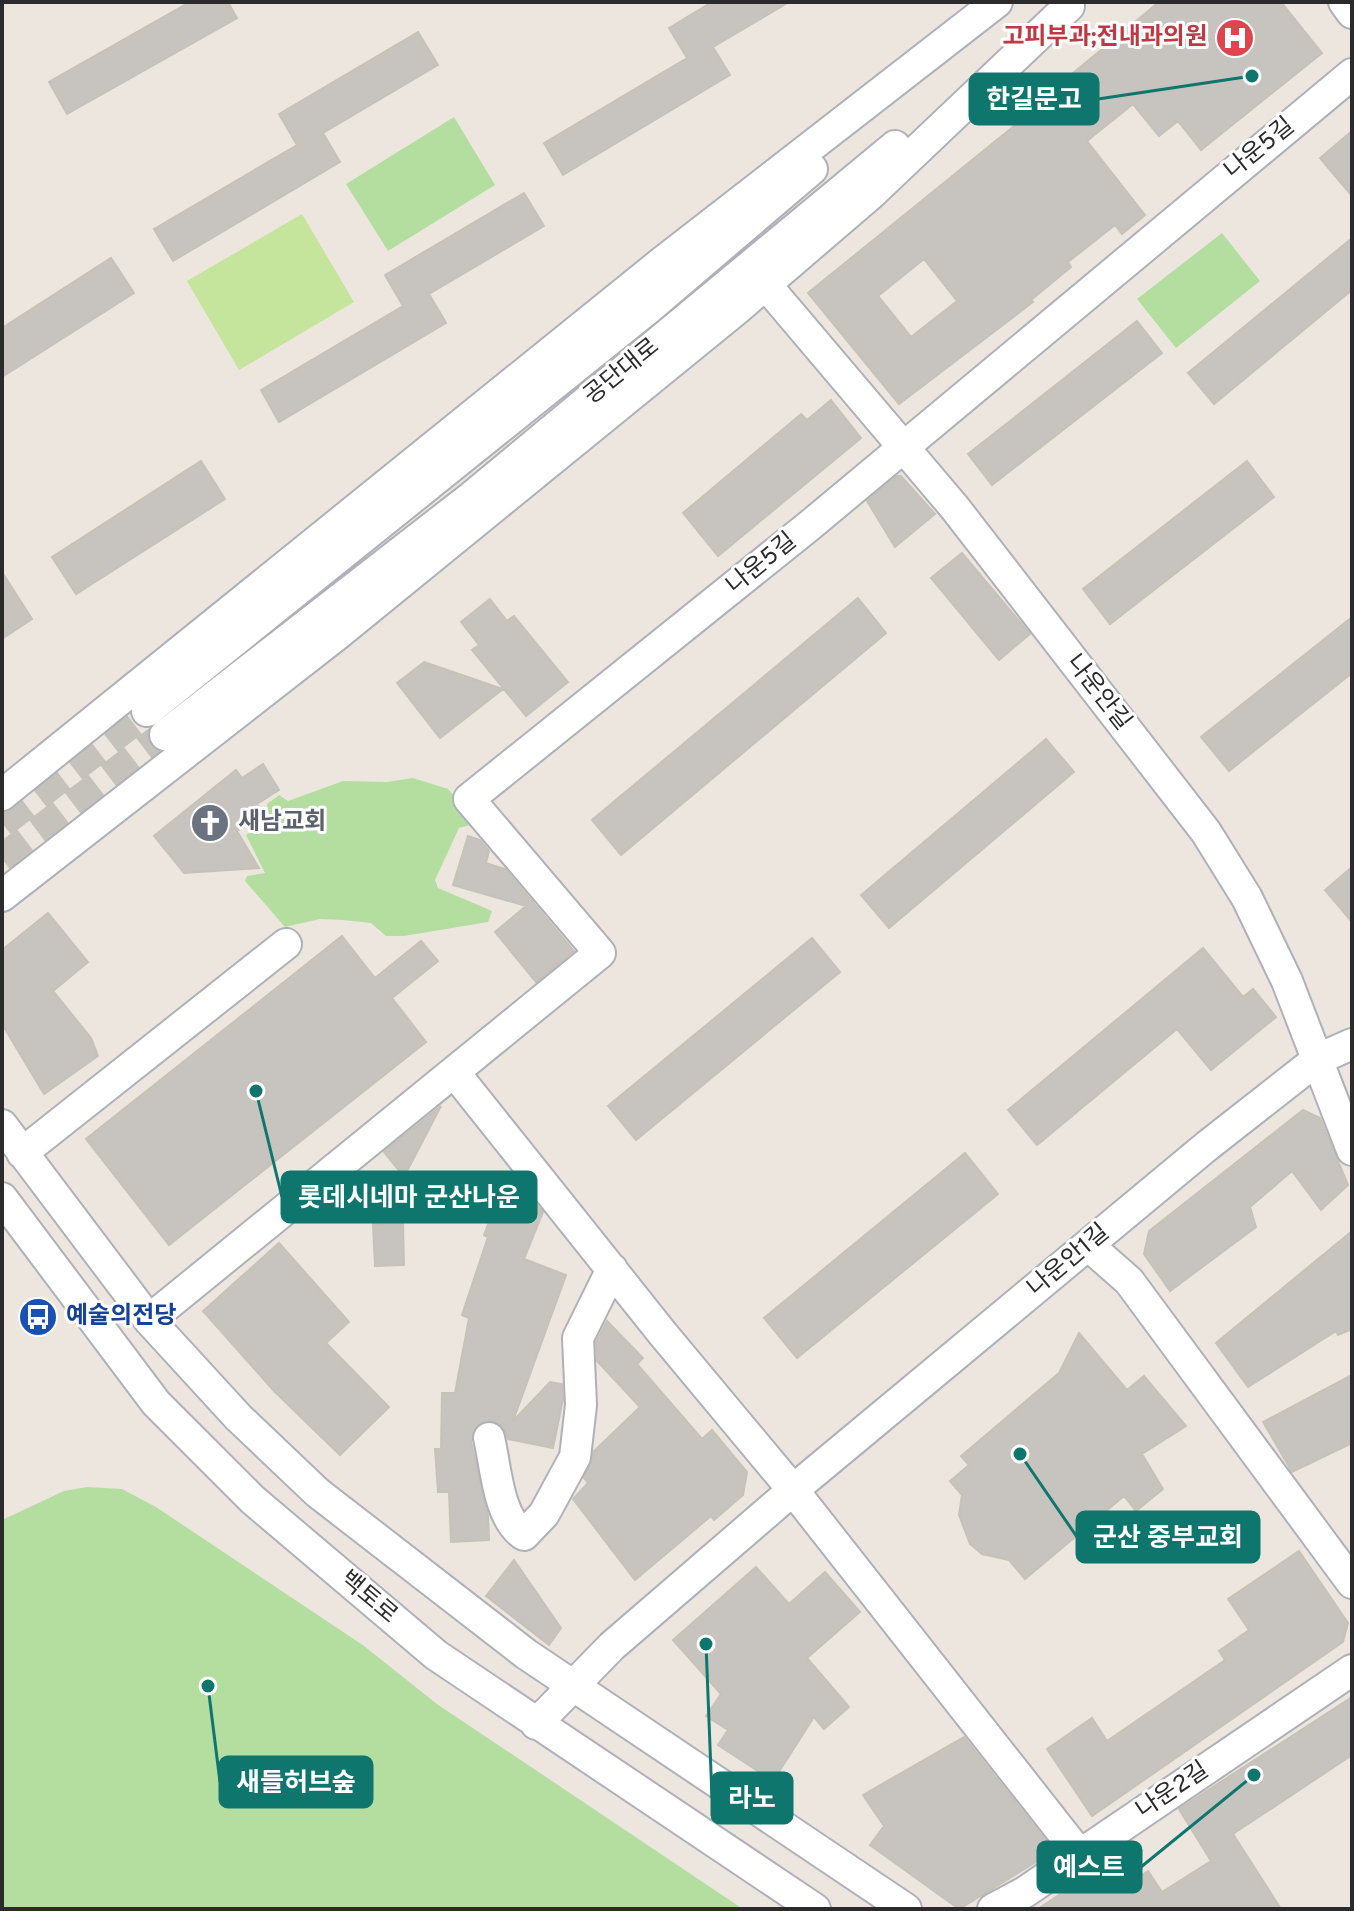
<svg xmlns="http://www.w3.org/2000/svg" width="1354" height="1911" font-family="Overpass,'Noto Sans KR',sans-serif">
<rect width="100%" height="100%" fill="#ece6df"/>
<!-- green -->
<path fill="#b4dea0" d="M454,117L495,185L388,251L346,184Z
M1222,233L1260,281L1176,348L1137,299Z
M413,778L448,789L473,817L470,825L459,828L435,880L438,888L492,911L488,922L404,936H386L371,923L343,920L320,919L285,927L245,881L247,876L265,873L246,835L270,818L267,804L279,795L288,801L343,781L387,782Z
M87,1487L122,1489L156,1507L364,1646L437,1704L743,1909H2V1520L64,1491Z"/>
<!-- pitch -->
<path fill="#c5e49c" d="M302,214L354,302L239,370L187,281Z"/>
<!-- building -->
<path fill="#c7c3be" stroke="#c7c2b8" stroke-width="2" fill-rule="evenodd" d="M190,2H228L237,18L67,114L49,82Z
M712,2H789L713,47L730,75L563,175L544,143L687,58L669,28Z
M1159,2H1281L1322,53L1201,150L1178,121L1159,136L1133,104L1087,141L1145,215L1122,234L1115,225L1068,262L1071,267L1031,300L1033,302L899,404L808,293L1051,96L1049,93ZM924,259L957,301L911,337L878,296Z
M418,32L438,65L323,133L340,162L173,261L154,229L297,145L279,114Z
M1352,131V196L1320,158Z
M524,193L544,226L429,294L446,323L279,422L261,390L403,306L385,275Z
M1352,238V290L1214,404L1188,373Z
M111,258L134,293L2,377V328Z
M1137,321L1162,353L992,485L968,454Z
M831,400L861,438L718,556L683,513L801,414L807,420Z
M201,461L225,499L76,594L52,557Z
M1247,461L1274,497L1110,624L1083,589Z
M897,476H901L935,514L895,547L867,501Z
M962,553L1030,634L999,660L931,578Z
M2,572L32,619L2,639Z
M858,598L886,633L621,855L592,820Z
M490,599L507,621L514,616L568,682L526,716L472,650L479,645L461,622Z
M1352,617V673L1229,771L1201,737Z
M424,662L503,689L440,738L397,683Z
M1046,739L1074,772L889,928L861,895Z
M263,764L279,790L257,804L265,815L237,831L259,868L184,873L154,836L236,770L242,778Z
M468,836L480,840L489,851L486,863L505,869L574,951L536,982L495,932L526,906L453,885Z
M1352,867V922L1325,890Z
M48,913L88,962L53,991L91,1038L98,1056L44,1094L2,1024V950Z
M342,936L375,978L421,941L438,961L392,998L426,1042L169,1245L86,1139Z
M812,938L840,972L636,1140L608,1106Z
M1203,948L1243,997L1253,989L1276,1017L1211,1070L1177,1029L1037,1145L1008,1110Z
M441,1106L404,1177L384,1152Z
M1303,1110L1320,1118L1348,1185L1321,1210L1292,1171L1250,1207L1256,1227L1170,1291L1144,1254L1149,1231Z
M965,1153L998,1194L797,1358L764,1318Z
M501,1191L537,1205L543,1212L524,1259L566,1275L513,1421L550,1382L562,1384L563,1399L553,1448L508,1439L503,1427L494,1421L476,1425L471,1442L488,1515L489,1540L451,1542L449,1492H438L435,1449H441L442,1393H455L469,1318L462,1315L488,1237L484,1235Z
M403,1223L404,1265L375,1266L373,1224Z
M1352,1231V1329L1338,1335L1336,1331L1248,1387L1216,1343Z
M279,1243L349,1322L326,1343L389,1407L340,1455L274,1391L203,1311Z
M607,1321L643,1358L637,1364L702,1439L712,1430L747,1472L743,1495L714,1520L711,1516L635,1580L573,1499L588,1483L584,1478L594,1451L640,1407L597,1361L596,1342Z
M1079,1333L1127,1390L1144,1376L1186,1426L1142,1454L1163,1489L1136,1511L1124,1496L1025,1579L1009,1560L982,1554L970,1544L959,1515L962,1495L950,1481L969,1465L961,1456L1059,1373Z
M1352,1375V1443L1292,1472L1263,1422Z
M1299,1551L1348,1623L1343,1642L1092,1816L1047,1749L1092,1718L1107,1741L1225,1660L1219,1651L1249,1630L1228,1599Z
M514,1560L561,1628L549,1645L486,1596Z
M756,1567L789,1604L825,1572L860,1612L807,1658L849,1707L824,1729L814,1717L773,1781L718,1745L728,1730L706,1716L721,1694L673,1640Z
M1352,1697V1755L1233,1834L1281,1909H1038L1117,1856L1134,1881L1148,1871L1162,1892L1211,1861L1179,1809Z
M964,1737L1054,1851L959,1909L870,1845L884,1826L863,1795Z"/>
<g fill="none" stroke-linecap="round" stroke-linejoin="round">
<!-- minor-tunnel -->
<path stroke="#c5c1bb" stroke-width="30" stroke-dasharray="30 15" stroke-linecap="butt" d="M2,823L147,711
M2,859L165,735"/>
<defs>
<path id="minor" d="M1344,2L1352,13
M766,285L955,508L1206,832L1247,898L1287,981L1352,1150
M147,711L649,308L812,169
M165,735L470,498L895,146
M2,795L661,263L997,2
M2,896L338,634L737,309L872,193L1069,6
M454,1072L663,1334L793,1490L1080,1855
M2,1125L149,1320L238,1417L318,1493L526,1654L906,1909
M22,1153L286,944
M2,1198L156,1403L253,1500L436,1655L815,1909
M1088,1245L1129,1281L1352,1583
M149,1320L600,953L469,799L809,526L1352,74
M489,1438C496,1467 498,1518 524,1535L544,1514L575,1457L581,1405L578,1338L612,1269
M536,1724L612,1646L793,1490L1207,1146L1318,1059L1352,1044
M993,1909L1025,1892L1352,1670"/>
</defs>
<!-- minor casing -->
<use href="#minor" stroke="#afb1ba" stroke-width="34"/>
<!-- minor -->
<use href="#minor" stroke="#fff" stroke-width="30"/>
</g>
<!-- icons -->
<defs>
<symbol id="hospital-disc" viewBox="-11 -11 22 22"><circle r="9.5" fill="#e0444e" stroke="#fff"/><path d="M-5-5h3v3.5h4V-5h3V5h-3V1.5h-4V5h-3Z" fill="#fff"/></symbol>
<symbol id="church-disc" viewBox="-11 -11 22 22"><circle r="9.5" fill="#6b7280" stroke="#fff"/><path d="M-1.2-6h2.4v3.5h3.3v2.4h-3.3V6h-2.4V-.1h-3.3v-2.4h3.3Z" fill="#fff"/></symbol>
<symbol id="bus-disc" viewBox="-11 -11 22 22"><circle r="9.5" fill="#1a4fb4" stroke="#fff"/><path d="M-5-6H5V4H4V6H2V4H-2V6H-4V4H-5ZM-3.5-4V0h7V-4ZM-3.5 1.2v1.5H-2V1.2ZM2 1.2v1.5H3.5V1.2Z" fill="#fff"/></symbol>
</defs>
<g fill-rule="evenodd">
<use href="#hospital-disc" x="1213" y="16" width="44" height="44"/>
<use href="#church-disc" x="188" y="801" width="44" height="44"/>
<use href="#bus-disc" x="16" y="1295" width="44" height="44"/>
</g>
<g text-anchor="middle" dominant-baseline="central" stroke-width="6" stroke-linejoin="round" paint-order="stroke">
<!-- health labels -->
<g font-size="24" font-weight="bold" fill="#be3a42" stroke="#fff" text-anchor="end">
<text x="1207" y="38">고피부과;전내과의원</text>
</g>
<!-- street labels -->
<g font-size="24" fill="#2b2b2b" stroke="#fff">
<text transform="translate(1260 149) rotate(-39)">나운5길</text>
<text transform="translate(622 372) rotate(-39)">공단대로</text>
<text transform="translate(762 564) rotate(-39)">나운5길</text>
<text transform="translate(1098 693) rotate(52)">나운안길</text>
<text transform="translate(1069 1261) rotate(-40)">나운안1길</text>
<text transform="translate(368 1598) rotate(40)">백토로</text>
<text transform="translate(1173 1791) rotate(-34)">나운2길</text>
</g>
<!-- worship labels -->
<g font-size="24" font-weight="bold" fill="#5b616d" stroke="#fff" text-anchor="start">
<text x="238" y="823">새남교회</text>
</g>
<!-- transit labels -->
<g font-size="24" font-weight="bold" fill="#164399" stroke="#fff" text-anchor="start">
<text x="66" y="1317">예술의전당</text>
</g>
</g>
<!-- callouts -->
<path fill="none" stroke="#0f766e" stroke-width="3" d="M1252 76L1098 99M256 1091L282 1197M1020 1454L1077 1537M208 1686L220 1782M706 1644L712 1798M1254 1775L1141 1867"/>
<g fill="#0f766e" stroke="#fff" stroke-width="3">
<circle cx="1252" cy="76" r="8"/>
<circle cx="256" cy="1091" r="8"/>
<circle cx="1020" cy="1454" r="8"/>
<circle cx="208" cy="1686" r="8"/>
<circle cx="706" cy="1644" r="8"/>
<circle cx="1254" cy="1775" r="8"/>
</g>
<g fill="#0f766e" stroke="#0f766e" stroke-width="3">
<rect x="970" y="74" width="128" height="50" rx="8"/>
<rect x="282" y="1172" width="254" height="50" rx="8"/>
<rect x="1077" y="1512" width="182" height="50" rx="8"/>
<rect x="220" y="1757" width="152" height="50" rx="8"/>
<rect x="712" y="1773" width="80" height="50" rx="8"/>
<rect x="1038" y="1842" width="103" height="50" rx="8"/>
</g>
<g font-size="26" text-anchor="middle" font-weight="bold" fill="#fff">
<text x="1034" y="108">한길문고</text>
<text x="409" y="1206">롯데시네마 군산나운</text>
<text x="1168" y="1546">군산 중부교회</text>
<text x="296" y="1791">새들허브숲</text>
<text x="752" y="1807">라노</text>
<text x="1089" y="1876">예스트</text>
</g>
<!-- border -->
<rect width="1354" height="1911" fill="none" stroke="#2b2b2b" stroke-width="8"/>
</svg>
